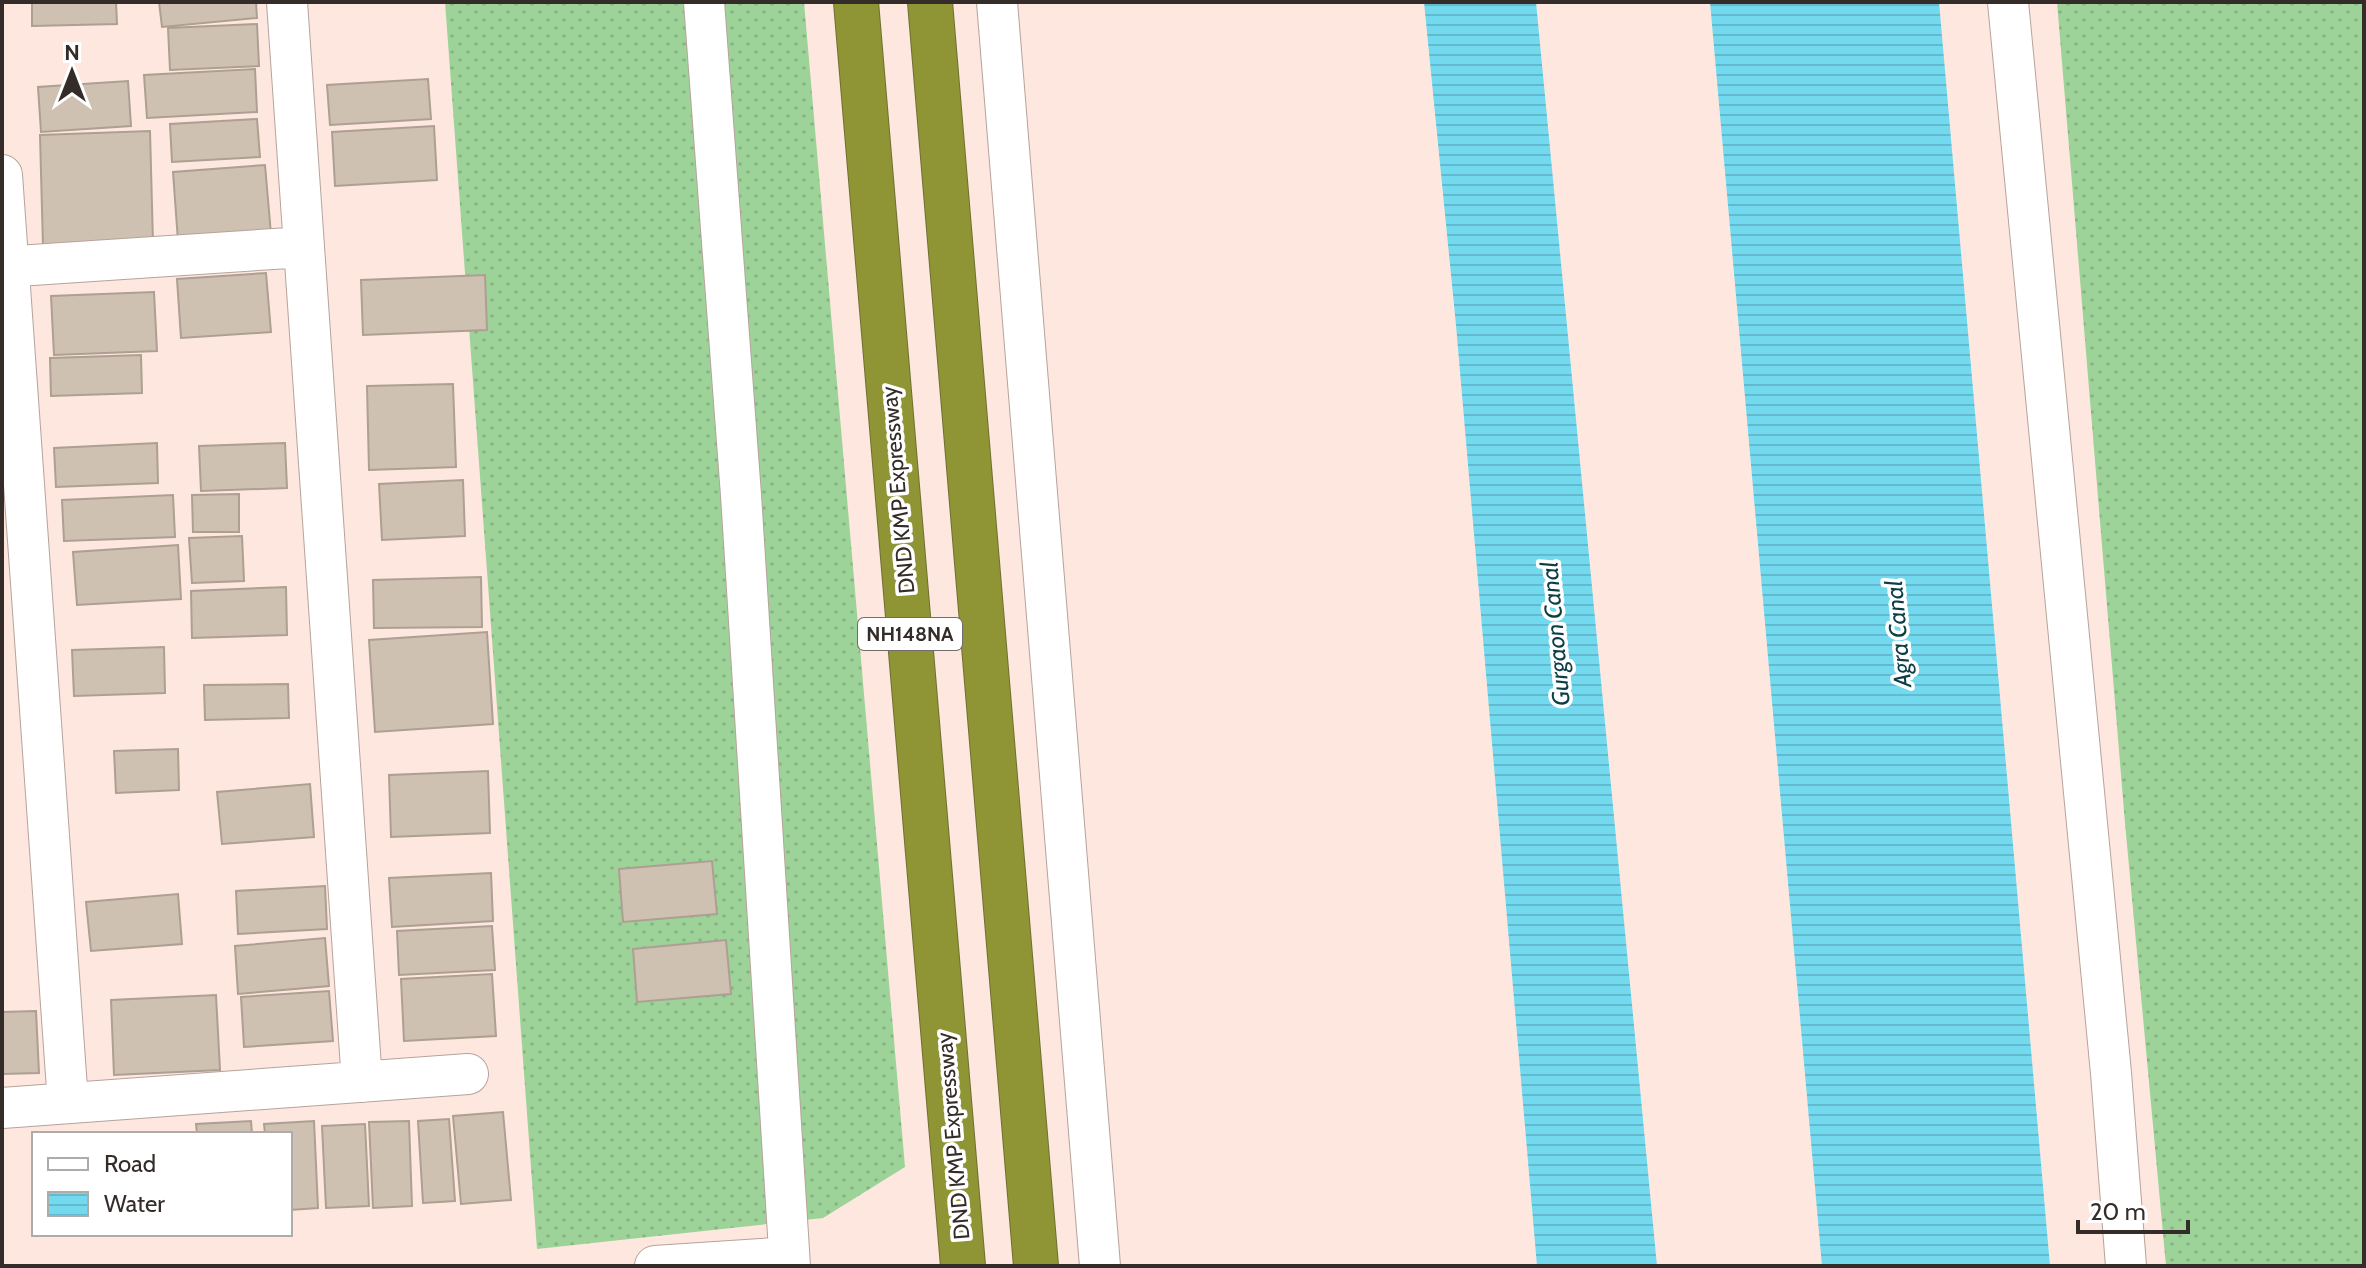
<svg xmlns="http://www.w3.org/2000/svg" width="2366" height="1268" font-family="Cabin,sans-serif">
<defs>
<pattern id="grass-dots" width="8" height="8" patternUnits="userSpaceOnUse" patternTransform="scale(2)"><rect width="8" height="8" fill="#9dd399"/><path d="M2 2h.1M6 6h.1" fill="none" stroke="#88b584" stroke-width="1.8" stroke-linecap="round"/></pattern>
<pattern id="water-rules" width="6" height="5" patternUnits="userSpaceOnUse" patternTransform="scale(2)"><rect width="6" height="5" fill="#72d9ef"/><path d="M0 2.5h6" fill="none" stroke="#63bacd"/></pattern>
</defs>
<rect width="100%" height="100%" fill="#fde7df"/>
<!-- grass -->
<path fill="url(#grass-dots)" d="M445,2H804L905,1167L823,1218L537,1249Z
M2057,2H2364V1266H2166L2125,823Z"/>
<!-- water -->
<path fill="url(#water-rules)" d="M1424,2H1536L1657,1266H1537L1456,325Z
M1710,2H1939L2050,1266H1822Z"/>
<!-- building -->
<path fill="#cfc1b2" stroke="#ad9f91" stroke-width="2" d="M32,2H116L117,24L32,26Z
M159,2H256L257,18L162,27Z
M257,24L259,66L170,70L168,28Z
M255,69L257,112L147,118L144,75Z
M428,79L431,119L330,125L327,85Z
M128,81L131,126L41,132L38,87Z
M257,119L260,157L172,162L170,124Z
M434,126L437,180L335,186L332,132Z
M150,131L153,243L43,246L40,135Z
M265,165L271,234L178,241L173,172Z
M266,273L271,332L181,338L177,279Z
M485,275L487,330L363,335L361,280Z
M154,292L157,351L54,355L51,296Z
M141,355L142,393L51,396L50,358Z
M453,384L456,467L369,470L367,386Z
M157,443L158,483L56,487L54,448Z
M285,443L287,488L201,491L199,446Z
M463,480L465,536L382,540L379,484Z
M239,494V532H193L192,495Z
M173,495L175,537L64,541L62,500Z
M242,536L244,581L192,583L189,538Z
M178,545L181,599L77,605L73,552Z
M481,577L482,627L374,628L373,580Z
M286,587L287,635L192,638L191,591Z
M487,632L493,724L375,732L369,640Z
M164,647L165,693L74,696L72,650Z
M288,684L289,718L205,720L204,685Z
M178,749L179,790L116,793L114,751Z
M488,771L490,833L391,837L389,775Z
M310,784L314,837L222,844L217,792Z
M712,861L717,914L623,922L619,869Z
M491,873L493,921L392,927L389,878Z
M325,886L327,929L238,934L236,891Z
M178,894L182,944L91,951L86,902Z
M492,926L495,970L399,975L397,931Z
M325,938L329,986L238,994L235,946Z
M726,940L731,994L637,1002L633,949Z
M492,974L496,1036L404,1041L401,979Z
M329,991L333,1041L244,1047L241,997Z
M216,995L220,1070L114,1075L111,1000Z
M36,1011L39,1073L2,1074V1012Z
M503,1112L511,1200L461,1204L453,1116Z
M449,1119L455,1201L423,1203L418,1121Z
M251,1121L252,1134H197L196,1124Z
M314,1121L318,1208L290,1210V1134H265L264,1124Z
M409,1121L412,1206L373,1208L369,1122Z
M365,1124L369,1206L326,1208L322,1126Z"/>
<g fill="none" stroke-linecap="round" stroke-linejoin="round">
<defs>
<path id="minor" d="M287,2L362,1082
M704,2L741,495L790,1266
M997,2L1100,1266
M2008,2L2111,1073L2126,1266
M2,175L68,1103
M2,267L304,247
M2,1108L468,1074
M655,1266L789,1257"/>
<path id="highway" d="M856,2L963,1266
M930,2L1036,1266"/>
</defs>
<!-- minor casing -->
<use href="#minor" stroke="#b6a39b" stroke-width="42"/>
<!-- highway casing -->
<use href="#highway" stroke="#6f7030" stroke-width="46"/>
<!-- minor -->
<use href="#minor" stroke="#fff" stroke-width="40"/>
<!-- highway -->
<use href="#highway" stroke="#8f9534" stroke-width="44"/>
</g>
<g text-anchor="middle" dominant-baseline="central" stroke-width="7" stroke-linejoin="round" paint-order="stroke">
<!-- shield labels -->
<rect fill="#fff" stroke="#716b69" stroke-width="2" x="858" y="618" width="104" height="32" rx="6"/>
<g font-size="20" font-weight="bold" fill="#342c29">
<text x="910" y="634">NH148NA</text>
</g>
<!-- street labels -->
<g font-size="22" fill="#342c29" stroke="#fff">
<text transform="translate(898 490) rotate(-95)">DND KMP Expressway</text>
<text transform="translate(953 1136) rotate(-95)">DND KMP Expressway</text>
</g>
<!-- water labels -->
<g font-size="24" font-style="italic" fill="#0d3e47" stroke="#fff">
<text transform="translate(1555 634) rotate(-95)">Gurgaon Canal</text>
<text transform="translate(1898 634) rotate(-95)">Agra Canal</text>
</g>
</g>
<!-- border -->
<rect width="2366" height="1268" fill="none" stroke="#342c29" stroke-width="8"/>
<!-- legend -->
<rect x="32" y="1132" width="260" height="104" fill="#ffffff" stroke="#aeaba9" stroke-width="2"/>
<rect x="48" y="1158" width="40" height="12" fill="#ffffff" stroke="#aeaba9" stroke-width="2"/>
<text x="104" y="1172" font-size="24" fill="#342c29">Road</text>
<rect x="48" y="1192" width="40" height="24" fill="url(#water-rules)" stroke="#aeaba9" stroke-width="2"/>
<text x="104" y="1212" font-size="24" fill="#342c29">Water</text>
<!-- north arrow -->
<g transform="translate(72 72)" stroke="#ffffff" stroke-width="6" paint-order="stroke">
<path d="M0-6L14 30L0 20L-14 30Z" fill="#342c29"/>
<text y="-12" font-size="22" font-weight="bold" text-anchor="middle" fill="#342c29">N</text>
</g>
<!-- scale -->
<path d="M2078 1220v12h110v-12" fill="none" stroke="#342c29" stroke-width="4"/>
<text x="2090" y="1220" font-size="24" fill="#342c29" stroke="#ffffff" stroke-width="6" paint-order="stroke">20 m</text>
</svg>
